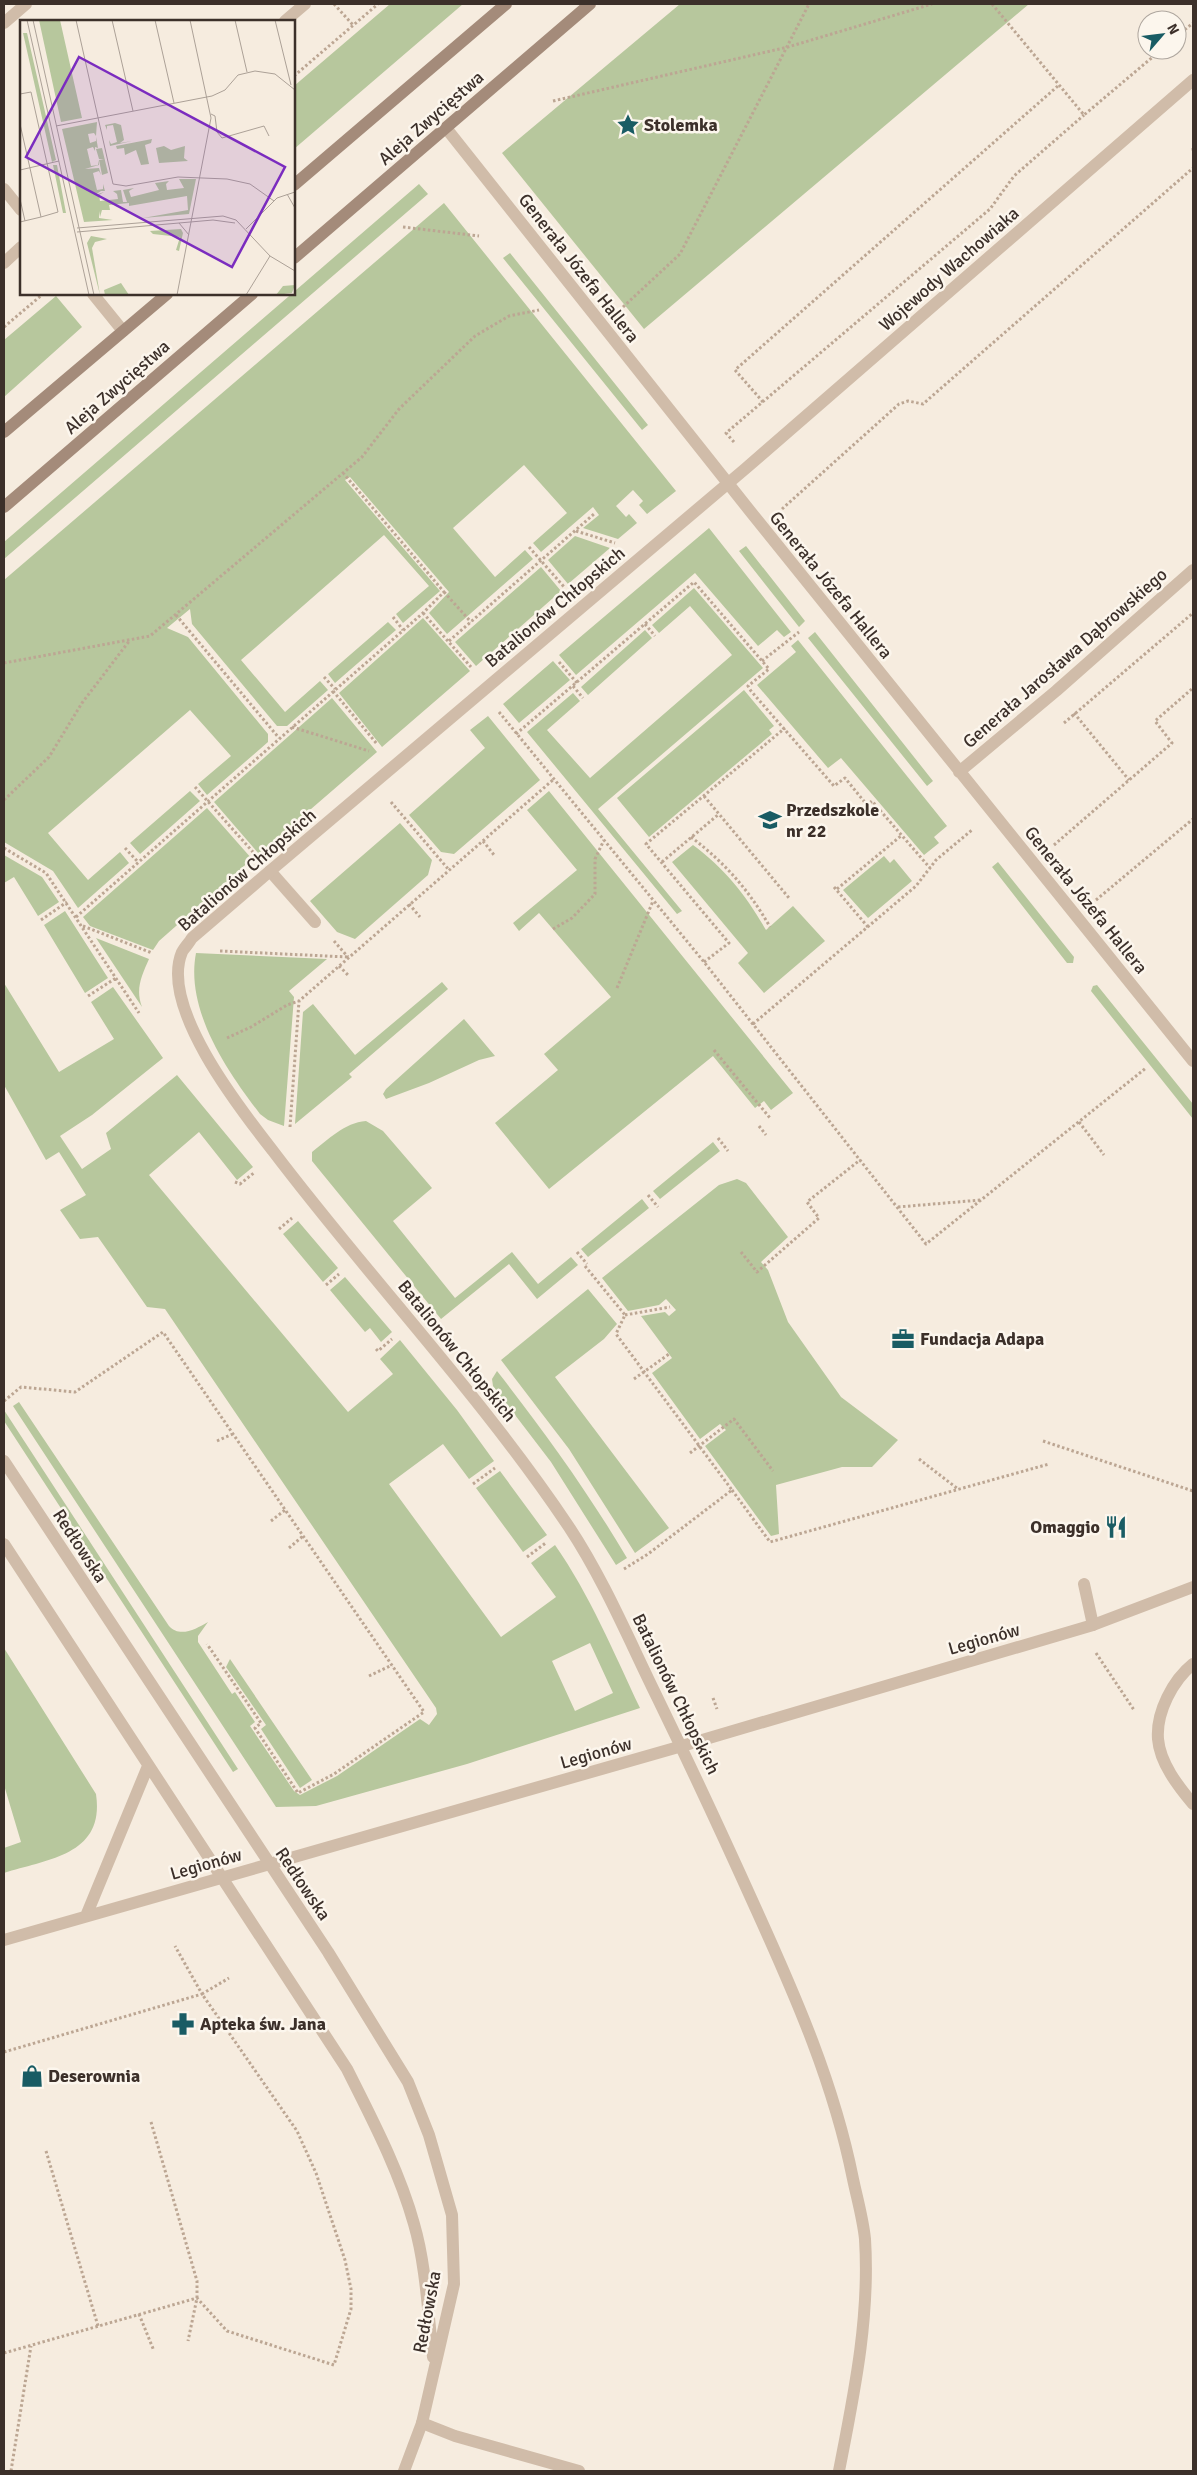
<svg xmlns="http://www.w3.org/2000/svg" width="1197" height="2475" font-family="Signika,sans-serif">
<rect width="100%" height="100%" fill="#f6ecdf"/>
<!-- green -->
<path fill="#b7c79d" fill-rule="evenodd" d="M390,4H463L294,149V86Z
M680,4H1029L644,329L502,153Z
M419,184L428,194L4,559V542Z
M444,203L676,491L647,514L639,505L643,501L633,490L616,506L626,517L629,514L637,523L618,539L583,528L599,515L593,507L541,552L533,543L567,513L524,465L453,528L495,577L525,550L533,559L447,634L429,613L449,592L350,477L345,480L440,591L403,623L396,614L429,586L384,535L241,660L285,712L320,681L328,690L287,726H277L192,624L190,609L167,628L188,637L268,734V742L207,795L198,784L231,756L190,710L48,833L88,880L120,852L129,863L78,908L53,871L4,842V580Z
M510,253L648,425L642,430L503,258Z
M56,296L82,327L4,397V340Z
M709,528L791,632L784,637L777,630L758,646L695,573L576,675L559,655Z
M575,536L610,548L568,584L548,560Z
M746,546L805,621L799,627L739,551Z
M541,567L561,591L476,666L455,642Z
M694,588L763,668L598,809L682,911L677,914L527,732L573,693L580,701L547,730L590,778L732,655L690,606L659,633L652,625Z
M423,618L470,671L382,747L339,693Z
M388,622L396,630L335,683L328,674Z
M645,630L652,638L588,695L581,687Z
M815,632L933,781L927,786L808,638Z
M798,640L947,826L934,837L939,843L924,855L841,758L828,768L757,685L796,652L791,646Z
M553,661L570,680L519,723L503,704Z
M744,690L774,726L769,730L772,734L649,837L617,798Z
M332,698L377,752L259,854L214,802Z
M488,716L540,780L454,854L441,852L409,815L485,748L470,730Z
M190,791L200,801L140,854L130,843Z
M549,791L793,1093L771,1110L764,1101L755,1108L713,1056L549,1189L495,1123L558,1070L544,1054L611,997L539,913L519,931L513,923L577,870L527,810Z
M207,808L252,859L159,941L153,950L90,926L83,917Z
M400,823L432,860L428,875L355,939L337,932L310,901Z
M693,845C725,869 746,895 766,930L793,906L825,941L764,993L738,963L748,953L672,862Z
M4,855L42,877L59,902L38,916L14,877L4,883Z
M884,856L890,863L894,859L912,881L868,918L843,890Z
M998,862L1074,957L1073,963H1067L992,867Z
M65,911L108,978L85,993L44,925Z
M96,938L149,959C142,975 135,989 142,1007Z
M196,953L327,959L289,991L294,997L284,1126L268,1120L260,1114C227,1071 185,1010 196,953Z
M442,982L448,989L349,1074L352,1077L295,1124L303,1012L313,1004L355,1055Z
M4,983L59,1072L114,1039L91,1002L113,987L163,1058L92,1115L60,1136L82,1169L111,1149L106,1133L177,1075L253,1167L237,1180L199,1132L149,1175L348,1412L393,1374L380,1359L400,1340L457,1410L494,1461L469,1479L443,1444L389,1484L501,1637L556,1597L531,1563L555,1545C590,1595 614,1653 640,1708L467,1764L316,1806L276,1807L13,1406L19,1402L169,1626C180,1638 196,1629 208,1622L198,1636V1642L232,1694L235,1692L255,1722L250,1726L294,1791L300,1795L337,1776L420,1719L429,1725L437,1714L436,1708L165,1309L147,1307L98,1237L80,1239L60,1210L86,1195L59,1152L46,1160L4,1085ZM590,1643L613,1693L575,1711L552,1661Z
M1097,985L1193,1104V1119L1091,991L1093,986Z
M464,1019L495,1056L479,1060L429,1083L386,1099L383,1094L386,1089Z
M366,1121L383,1131L432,1188L393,1221L455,1298L512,1252L538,1284L571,1257L578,1265L537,1299L509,1264L441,1319L312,1161V1152C329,1139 344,1123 366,1121Z
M713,1142L720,1151L660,1199L653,1191Z
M737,1179L746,1183L788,1237L761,1262L768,1270L788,1322L841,1397L898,1440L872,1467H842L776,1485L779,1534L771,1536L705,1446L726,1430L720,1424L700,1439L652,1373L672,1358L641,1316L665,1312L669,1316L676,1310L666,1299L659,1305L628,1311L602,1278L719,1185Z
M642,1199L649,1208L588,1257L581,1249Z
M298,1221L338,1268L323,1282L283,1234Z
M345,1277L392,1332L381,1342L370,1328L365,1332L330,1290Z
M588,1289L617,1324L604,1339L555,1377L669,1528L635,1553L569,1449L501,1360Z
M497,1371C544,1431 588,1492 627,1558L616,1565L551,1462L493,1386L492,1379Z
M4,1410L238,1769L233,1772L4,1421Z
M500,1471L547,1535L523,1552L476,1488Z
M4,1648L96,1794C105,1855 49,1859 4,1873V1848L21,1842L4,1785Z
M230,1659L312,1780L300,1788L261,1729L266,1725L226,1667Z"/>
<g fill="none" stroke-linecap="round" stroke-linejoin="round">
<!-- path -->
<path stroke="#bca693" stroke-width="3" stroke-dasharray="2.5 2.5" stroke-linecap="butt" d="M334,4L353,25
M992,4L1084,115L1161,50
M1177,36L1193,23
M294,76L378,4
M553,101L788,47L932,4
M1193,148V152
M403,227L479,236
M623,307L680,254L809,4
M4,327L43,294
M763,402L735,370L1059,85
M734,442L726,433L990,209L1014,176L1084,115
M782,509L899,404L908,401L923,404L1193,168
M576,531L615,543
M529,547L565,588
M444,592L471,622
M423,613L471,667
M176,615L279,738
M393,617L403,630
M645,624L655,636
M449,641L594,514
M762,661L799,632
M559,662L577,683
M4,663L150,636L362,457L399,409L475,336L509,316L539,310
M324,677L335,689
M573,686L583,698
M333,691L377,744
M499,712L704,962L926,1244L1146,1068
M1074,713L1129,780
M1064,723L1193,613
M292,727L369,751
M516,734L694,582L769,669L748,686L751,691L834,786L845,778L867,805L872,801L930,868
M195,787L253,852
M704,796L789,898
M4,800L49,757L82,703L130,640
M391,802L449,870
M691,837C725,863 749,890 770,927
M483,841L494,855
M1054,845L1172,743L1155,721L1193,688
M4,848L46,873L139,1013
M125,848L138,862
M662,862L719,814
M834,887L868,927
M837,889L902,835
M1096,900L1193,819
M409,904L420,917
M76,917L423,613L444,592L344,474
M41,920L67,902
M83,926L152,953
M553,929L572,918L595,894V859L604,840
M334,941L348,957
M220,951L348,957
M704,962L729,943L646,844L785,728
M339,966L349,976
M617,988L653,901
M88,996L116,978
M753,1024L916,886L936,860L972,830
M227,1038L251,1027L287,1005L299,1001L554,779
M714,1050L770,1118
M1079,1122L1104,1155
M759,1126L766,1135
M290,1127L299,1001
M718,1138L728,1151
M235,1182L240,1184L255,1172
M648,1195L658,1207
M898,1207L981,1200
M279,1229L292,1218
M577,1252L587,1264
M741,1252L757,1272L819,1218L807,1202L860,1160
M585,1266L625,1315
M326,1285L339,1274
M625,1315L670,1307
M376,1349L378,1351L392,1339
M634,1379L669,1354
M4,1401L21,1387L75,1392L163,1332L424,1712L334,1774L298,1793L255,1728L261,1723L207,1644
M217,1441L233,1434
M1043,1441L1193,1491
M690,1453L734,1419L773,1471
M919,1459L958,1489
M473,1484L495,1468
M732,1490L770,1542L1049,1464
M271,1521L285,1510
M289,1548L303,1536
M527,1557L547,1542
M624,1569L648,1554L732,1490L616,1334L625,1315
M1096,1653L1134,1710
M369,1676L392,1665
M713,1698L717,1709
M4,2052L202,1994L175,1946
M151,2122L197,2281V2298L188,2341
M46,2151L98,2326
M139,2314L154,2351
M4,2353L197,2298L227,2331L334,2365L351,2309V2289L345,2260L316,2173L297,2131L202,1994L229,1978
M11,2471L31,2346"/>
<!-- service -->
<path stroke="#d0bca9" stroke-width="12" d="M270,871L315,922"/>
<!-- minor -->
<path stroke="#d0bca9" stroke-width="12" d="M285,21L305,4
M4,23L26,4
M446,128L750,511L1193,1061
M4,189L21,210
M4,263L21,247
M93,294L123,331
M959,772L1056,691L1193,570
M1084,1584L1093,1625
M1193,1664C1173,1680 1156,1712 1158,1739C1160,1763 1178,1786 1193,1804
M422,2423L455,2436L579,2471
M839,2471C854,2394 870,2318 865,2239C863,2219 857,2198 853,2179C834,2084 796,1997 756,1909C724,1838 691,1767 657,1697C629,1640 604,1580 569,1527C480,1394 369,1278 273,1151C241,1110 159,1007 182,952C182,951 192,939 192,938L270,871L745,469L1193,80"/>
<!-- tertiary -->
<path stroke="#d0bca9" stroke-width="12" d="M4,1461L328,1952L408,2082L429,2135L452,2215L454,2284L422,2423L404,2471
M4,1544L347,2069C372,2119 399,2170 414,2224C426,2265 428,2314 433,2357
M86,1916L148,1766
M4,1940L682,1746L1093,1625L1193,1587"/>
<!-- secondary -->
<path stroke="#a48b7a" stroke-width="12" d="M294,185L506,4
M294,258L590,4
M4,432L167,294
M4,507L252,294"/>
</g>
<!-- icons -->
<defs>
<symbol id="sight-bare" viewBox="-9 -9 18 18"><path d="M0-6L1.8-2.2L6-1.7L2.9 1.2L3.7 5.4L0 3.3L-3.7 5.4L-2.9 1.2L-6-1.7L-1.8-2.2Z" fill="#195c64" stroke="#fcf6ed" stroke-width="2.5" paint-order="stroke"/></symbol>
<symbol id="school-bare" viewBox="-9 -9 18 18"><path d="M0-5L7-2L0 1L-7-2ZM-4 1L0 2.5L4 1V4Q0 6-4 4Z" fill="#195c64" stroke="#fcf6ed" stroke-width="2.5" paint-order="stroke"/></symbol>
<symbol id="office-bare" viewBox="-9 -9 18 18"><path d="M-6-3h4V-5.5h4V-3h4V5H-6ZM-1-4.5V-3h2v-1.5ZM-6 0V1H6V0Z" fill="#195c64" stroke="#fcf6ed" stroke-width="2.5" paint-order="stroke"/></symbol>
<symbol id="restaurant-bare" viewBox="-9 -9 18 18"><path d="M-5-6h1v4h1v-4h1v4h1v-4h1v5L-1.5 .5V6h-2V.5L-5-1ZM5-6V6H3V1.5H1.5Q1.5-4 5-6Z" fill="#195c64" stroke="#fcf6ed" stroke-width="2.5" paint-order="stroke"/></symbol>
<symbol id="pharmacy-bare" viewBox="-9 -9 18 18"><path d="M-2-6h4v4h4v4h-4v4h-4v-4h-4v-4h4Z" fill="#195c64" stroke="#fcf6ed" stroke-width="2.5" paint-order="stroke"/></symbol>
<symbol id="shop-bare" viewBox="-9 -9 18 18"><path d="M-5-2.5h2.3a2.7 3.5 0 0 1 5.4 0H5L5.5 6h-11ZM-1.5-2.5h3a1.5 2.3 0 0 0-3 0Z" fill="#195c64" stroke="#fcf6ed" stroke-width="2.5" paint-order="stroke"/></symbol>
</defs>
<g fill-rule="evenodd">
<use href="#sight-bare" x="612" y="109" width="32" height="32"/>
<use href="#school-bare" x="754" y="804" width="32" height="32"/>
<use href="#office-bare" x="887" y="1323" width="32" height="32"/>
<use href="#restaurant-bare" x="1100" y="1511" width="32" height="32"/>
<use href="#pharmacy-bare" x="167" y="2008" width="32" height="32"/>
<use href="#shop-bare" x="16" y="2060" width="32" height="32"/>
</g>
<g text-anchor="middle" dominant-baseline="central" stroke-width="5" stroke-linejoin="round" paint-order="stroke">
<!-- street labels -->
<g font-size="18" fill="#3c302a" stroke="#fcf6ed">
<text transform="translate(431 118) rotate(-41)">Aleja Zwycięstwa</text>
<text transform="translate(579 268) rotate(52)">Generała Józefa Hallera</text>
<text transform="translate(949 269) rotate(-41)">Wojewody Wachowiaka</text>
<text transform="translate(117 387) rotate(-41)">Aleja Zwycięstwa</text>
<text transform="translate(831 585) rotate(51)">Generała Józefa Hallera</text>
<text transform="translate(555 607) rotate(-40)">Batalionów Chłopskich</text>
<text transform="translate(1065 658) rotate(-41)">Generała Jarosława Dąbrowskiego</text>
<text transform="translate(247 870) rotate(-41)">Batalionów Chłopskich</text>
<text transform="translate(1086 900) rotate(51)">Generała Józefa Hallera</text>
<text transform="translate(457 1351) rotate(51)">Batalionów Chłopskich</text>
<text transform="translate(80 1546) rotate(57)">Redłowska</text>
<text transform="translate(984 1639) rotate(-16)">Legionów</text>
<text transform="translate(676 1694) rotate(64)">Batalionów Chłopskich</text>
<text transform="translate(596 1753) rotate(-16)">Legionów</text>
<text transform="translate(206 1864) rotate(-16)">Legionów</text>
<text transform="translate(303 1884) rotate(56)">Redłowska</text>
<text transform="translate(427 2312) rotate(-79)">Redłowska</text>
</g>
<!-- poi labels -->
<g font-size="18" font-weight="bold" fill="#3c302a" stroke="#fcf6ed" text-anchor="start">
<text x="644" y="125">Stolemka</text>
<text x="786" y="810">Przedszkole<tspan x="786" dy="21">nr 22</tspan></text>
<text x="920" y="1339">Fundacja Adapa</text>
<text x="1100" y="1527" text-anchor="end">Omaggio</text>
<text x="200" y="2024">Apteka św. Jana</text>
<text x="48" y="2076">Deserownia</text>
</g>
</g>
<!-- overview -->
<g transform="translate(20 20)">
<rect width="275" height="275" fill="#f6ecdf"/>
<path d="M19,0H40L62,98L41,102ZM3,13H7L36,140L32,142ZM77,102L76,116L74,113L68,114L70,123L76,121V117L78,128L75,127V131L73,127L67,129L71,146L78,145V140L79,145L65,149L79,148L81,155L79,151L73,153L77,170L83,169V164L85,171H81L75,175L84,172L79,175L80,181L98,179L97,174L93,171L101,170L103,182H107L103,170L114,168L109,171L111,177L139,170L135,163L149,161L146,164L147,170L164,168L159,159H176L169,194L123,198L168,190L167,176L109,186V183L89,185L90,190H82L80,197L79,191V198L93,200L64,202L42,109ZM95,103L101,105L104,120L100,123L112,121L90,126L89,120L91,124L97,122L93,105L87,106V110L85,105ZM132,119L131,123L125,125L129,144L121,145L116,130L105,135L104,128L97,129L96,126ZM144,126L151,130L165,126L164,138L168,141L139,143L136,128ZM82,128L88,153L82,155L79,140L84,139H79L76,129ZM33,145H37L46,193H43ZM161,209L163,213L159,231L156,230L160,217L133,214L130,211ZM71,216L87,219L75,222L72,228L80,275L67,223ZM101,263L109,275H85L84,270ZM275,265L272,273L256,275L263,266Z" fill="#b7c79d"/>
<path fill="none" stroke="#aca197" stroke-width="1" d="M7,0L69,275M13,0L74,275M56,0L93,164L106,166L158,157L207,159L230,164L254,181M92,0L113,91M135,0L154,83M215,0L227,52M255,0L271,65M0,74L11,72L38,192L21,197M191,94L195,96L197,112L202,118L244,106L249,116M0,104L21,197L0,202M36,106L192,76L205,70L218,55L235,51L255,54L275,70M0,150L39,141M267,174L275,188M0,179L5,201M159,203L169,215M57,208L203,196L216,200L250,236L275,251M226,209L257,178L275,172M57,212L193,200L215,203M157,275L191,98L170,0M226,275L250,236"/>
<path fill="#7b2cbf" fill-opacity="0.15" stroke="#7b2cbf" stroke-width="2.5" d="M59,37L265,147L212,247L6,137Z"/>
<rect width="275" height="275" fill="none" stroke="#3c302a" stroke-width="2.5"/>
</g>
<!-- border -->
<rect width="1197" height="2475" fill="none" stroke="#3c302a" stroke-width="10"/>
<!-- north arrow -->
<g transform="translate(1162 35) rotate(62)"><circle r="24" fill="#fcf6ed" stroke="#afa79f"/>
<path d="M0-4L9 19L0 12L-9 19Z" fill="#195c64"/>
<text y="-8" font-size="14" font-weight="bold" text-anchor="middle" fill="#3c302a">N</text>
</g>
</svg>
